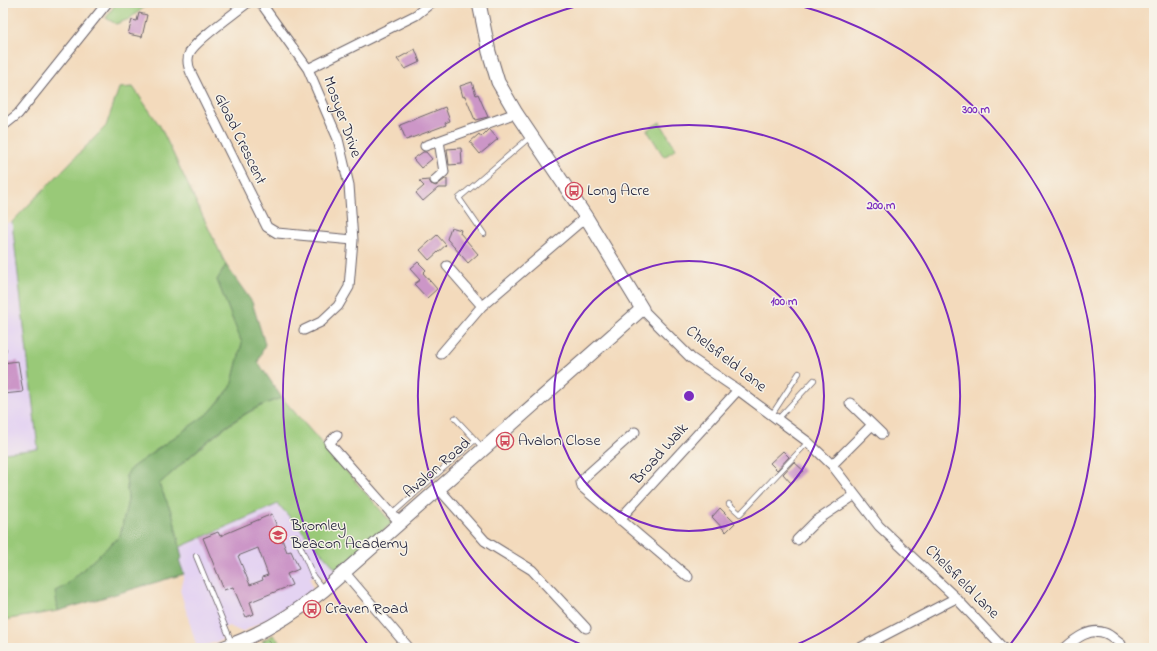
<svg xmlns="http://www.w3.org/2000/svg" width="1157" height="651" font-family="'Indie Flower',sans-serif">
<rect width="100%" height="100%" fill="#f7f3e8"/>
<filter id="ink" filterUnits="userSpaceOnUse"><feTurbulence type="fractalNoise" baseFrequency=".025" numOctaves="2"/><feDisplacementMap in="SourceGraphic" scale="8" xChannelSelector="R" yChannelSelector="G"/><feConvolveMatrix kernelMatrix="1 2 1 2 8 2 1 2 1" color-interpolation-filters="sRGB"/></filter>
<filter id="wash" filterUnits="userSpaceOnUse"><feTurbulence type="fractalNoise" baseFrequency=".012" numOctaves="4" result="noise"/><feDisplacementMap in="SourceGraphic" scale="16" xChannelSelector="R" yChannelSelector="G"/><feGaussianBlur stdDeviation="0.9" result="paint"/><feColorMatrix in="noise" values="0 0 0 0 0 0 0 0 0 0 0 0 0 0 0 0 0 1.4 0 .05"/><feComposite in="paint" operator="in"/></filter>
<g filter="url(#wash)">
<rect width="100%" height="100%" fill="#f3dabc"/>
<!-- built -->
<path fill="#e4d3f2" d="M12,222L38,450L3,453V224Z
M282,398L392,523L326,579L316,574L310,578L313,590L277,614L242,632L229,626L223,628L222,640L197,648L180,590L184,574L179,559L182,558L173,516L159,484Z"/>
<!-- green -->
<path fill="#99c978" stroke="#5e765a" d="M116,3H150L129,19L116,24L106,18Z
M133,87L160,126L226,265L217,280L242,343L231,387L210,412L131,468L126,476L128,500L120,536L65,586L56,591L58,611L3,620V453L38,449L12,222L106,126L119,88Z
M660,122L676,149L664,157L647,130Z
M282,398L392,523L337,570L278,504L180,547L173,516L159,484C197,452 234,412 282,398Z
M273,635L286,648H269L262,641Z"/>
<!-- forest -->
<path fill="#7aad68" stroke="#4e6852" d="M226,265L252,302L265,344L258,362L282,398C234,411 196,452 159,484L173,516L182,558L179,560L184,574L58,611L55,591L65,586L120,536L128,500L126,476L131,468L210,412L231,387L242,343L217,280Z"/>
<g id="blocks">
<!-- building -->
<path fill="#cc96c7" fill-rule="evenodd" d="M139,13L147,15L142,37L128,34L132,20L137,21Z
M415,49L420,62L405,69L397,59Z
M472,82L476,95L478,94L488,117L475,120L465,96L463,97L460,86Z
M445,107L450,121L445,123L446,125L406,140L400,125Z
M489,129L498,139L480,154L470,142L479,134L481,137Z
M461,148L462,164L449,165L447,149Z
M423,152H426L432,159L421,168L413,159Z
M445,179H447V188H438L423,201L416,193L424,186L419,181L429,180L431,184L436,186Z
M451,227L461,230L460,233L478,254L468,263L447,239Z
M437,235L446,245L429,260L420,250Z
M418,262L426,270L423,273L437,289L427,298L414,284L420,280L410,269Z
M18,361L23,392L3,394V363Z
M783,451L789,457L777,470L770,463Z
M794,462L804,471L791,483L783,474Z
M720,508L735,523L726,532L712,517Z
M272,514L287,552L291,551L299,569L287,574L292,585L250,602L254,614L246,617L233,587L224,590L203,538L218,532L220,536ZM258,548L268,575L262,577L263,580L250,585L238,556Z"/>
</g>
</g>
<g filter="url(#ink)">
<use href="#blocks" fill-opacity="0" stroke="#6b6268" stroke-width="1"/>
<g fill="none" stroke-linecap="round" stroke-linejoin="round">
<defs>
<path id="lane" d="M484,234L459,198L530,137
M3,350H4
M771,416L799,373
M455,418L483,448
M777,420L814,380
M729,504L740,514L808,442
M392,514L475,440
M296,536L313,576L323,589
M196,556L232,643"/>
<path id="street" d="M247,3C235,13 196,40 190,52C186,59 188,66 191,73L267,227L277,233L353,240
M261,3L308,69L338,139L349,185L353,240L349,287L338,306L321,322L304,330
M308,69L416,15L431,3
M3,126L18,114L107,3
M425,146L516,113
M435,180L444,172L439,141
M447,266L482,306
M642,309L691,358L738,390L808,442L832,465L879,526L956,598L1003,648
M441,354L482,306L586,217
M850,403L882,434
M635,432L587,475L581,482L582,487L688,577
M337,435L329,443L400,523
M832,465L872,425
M439,489L485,541L532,570L586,628
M619,520L738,390
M797,540L816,521L855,495
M345,573L409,648
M860,648L956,598
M1065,648C1075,639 1090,627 1105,633C1111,635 1116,641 1121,644"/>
<path id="secondary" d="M222,648C261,635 293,615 324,590L642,309L586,217L516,113L498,82L489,52L479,3"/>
</defs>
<!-- lane casing -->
<use href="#lane" stroke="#6b6268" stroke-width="6"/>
<!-- street casing -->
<use href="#street" stroke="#6b6268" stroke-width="11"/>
<!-- secondary casing -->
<use href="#secondary" stroke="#6b6268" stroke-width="15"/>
<!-- path -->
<path stroke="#6b6268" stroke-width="1.5" stroke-dasharray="3 3" stroke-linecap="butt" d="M268,640L277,648"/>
<!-- lane -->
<use href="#lane" stroke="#fff" stroke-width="4.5"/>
<!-- street -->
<use href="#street" stroke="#fff" stroke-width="9"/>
<!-- secondary -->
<use href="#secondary" stroke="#fff" stroke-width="13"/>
</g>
</g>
<!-- distance rings -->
<g fill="none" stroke="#7b2cbf" stroke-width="2">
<circle cx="689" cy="396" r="135"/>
<path d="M587 647A271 271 0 1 1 791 647"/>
<path d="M369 646A406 406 0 0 1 584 4M794 4A406 406 0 0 1 1009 646"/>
</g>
<!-- icons -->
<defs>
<symbol id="bus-ring" viewBox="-11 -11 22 22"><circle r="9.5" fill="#f7f3e8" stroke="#d1495b" stroke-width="1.5"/><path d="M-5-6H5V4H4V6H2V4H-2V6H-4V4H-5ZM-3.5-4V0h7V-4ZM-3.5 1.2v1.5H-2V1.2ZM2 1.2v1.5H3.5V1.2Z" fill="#d1495b"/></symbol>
<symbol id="school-ring" viewBox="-11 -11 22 22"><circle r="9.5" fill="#f7f3e8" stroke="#d1495b" stroke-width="1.5"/><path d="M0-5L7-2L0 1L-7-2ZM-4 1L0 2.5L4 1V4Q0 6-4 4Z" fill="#d1495b"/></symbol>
</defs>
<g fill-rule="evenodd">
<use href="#bus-ring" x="564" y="181" width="20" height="20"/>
<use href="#bus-ring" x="495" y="431" width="20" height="20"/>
<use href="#school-ring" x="268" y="525" width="20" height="20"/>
<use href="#bus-ring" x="302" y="599" width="20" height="20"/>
</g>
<g text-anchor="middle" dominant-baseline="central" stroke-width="3" stroke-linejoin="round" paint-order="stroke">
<!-- street labels -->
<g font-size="16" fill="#22223b" stroke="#f7f3e8">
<text transform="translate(342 117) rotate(70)">Mosyer Drive</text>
<text transform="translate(240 139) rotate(64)">Gload Crescent</text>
<text transform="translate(726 359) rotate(38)">Chelsfield Lane</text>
<text transform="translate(660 454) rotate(-48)">Broad Walk</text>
<text transform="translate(437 468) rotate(-41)">Avalon Road</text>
<text transform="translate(962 582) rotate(45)">Chelsfield Lane</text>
</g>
<!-- poi labels -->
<g font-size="16" fill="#22223b" stroke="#f7f3e8" text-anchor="start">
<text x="587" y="191">Long Acre</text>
<text x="518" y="441">Avalon Close</text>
<text x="291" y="526">Bromley<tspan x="291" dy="18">Beacon Academy</tspan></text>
<text x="325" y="609">Craven Road</text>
</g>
</g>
<circle cx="689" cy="396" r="6" fill="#7b2cbf" stroke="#f7f3e8" stroke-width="2"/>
<g font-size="12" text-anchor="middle" font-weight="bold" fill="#7b2cbf" stroke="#f7f3e8" stroke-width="3" stroke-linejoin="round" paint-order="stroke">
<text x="976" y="113">300 m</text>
<text x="881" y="209">200 m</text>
<text x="784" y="305">100 m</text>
</g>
<!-- margin -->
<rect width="1157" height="651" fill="none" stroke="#f7f3e8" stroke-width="16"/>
</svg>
